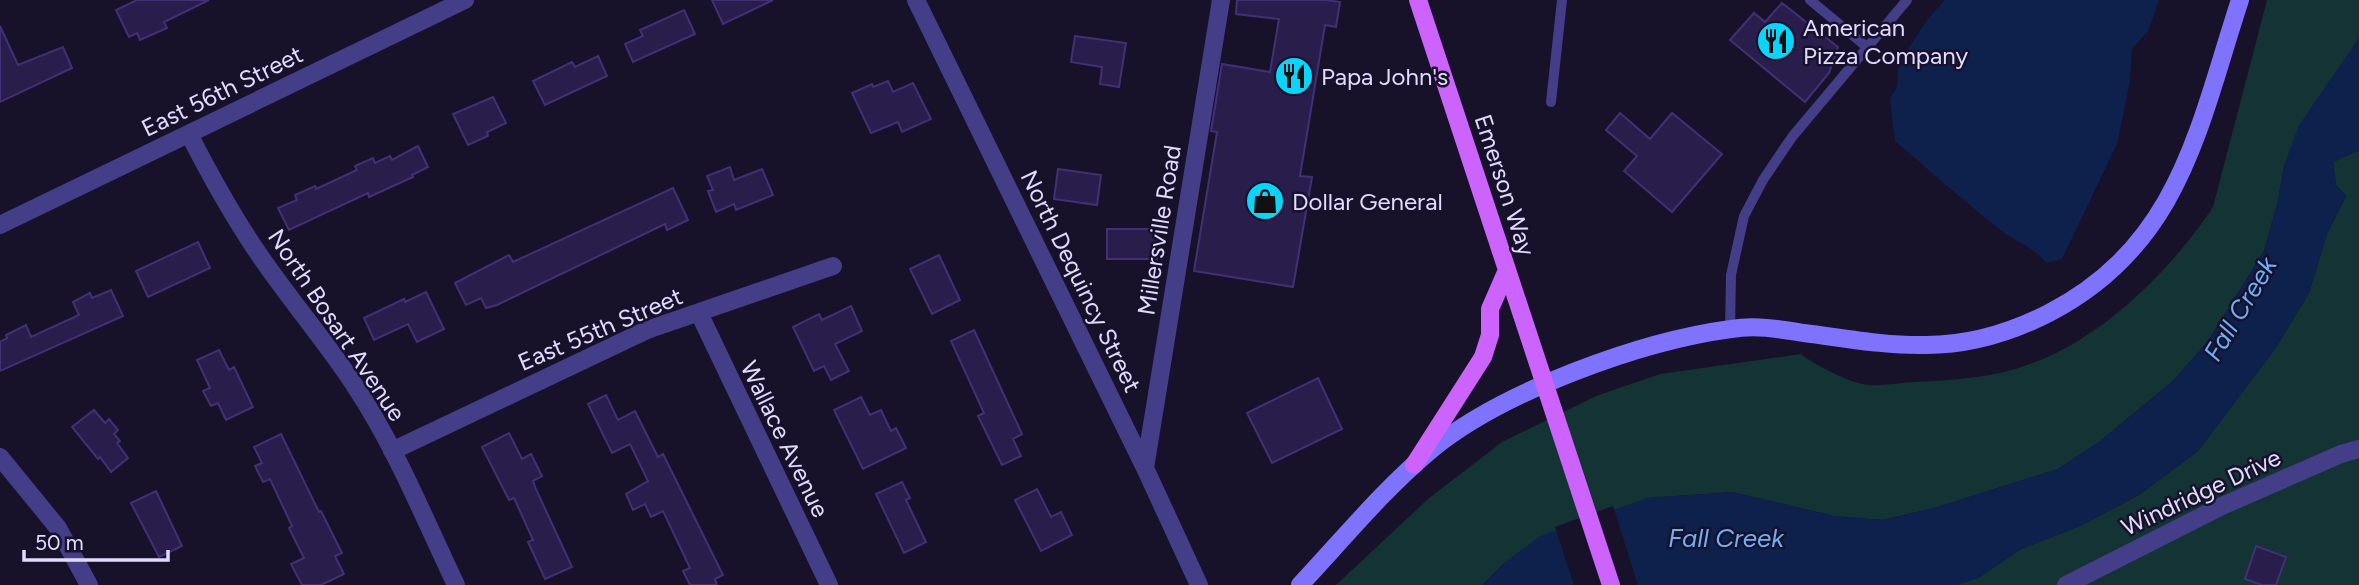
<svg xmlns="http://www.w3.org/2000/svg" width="2359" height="585" font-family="Figtree,sans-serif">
<rect width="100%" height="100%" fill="#17112a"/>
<!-- green -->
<path fill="#143334" d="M2267,0H2359V38L2284,166L2278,201L2264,251L2208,341L2174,380L2099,442L2058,469L1934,508L1882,520L1834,516L1732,492L1647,498L1504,563L1482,585H1336L1428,499L1502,442L1596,396L1660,374L1801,354C1813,364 1852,384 1868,385C1883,386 1900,383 1915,382C1955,380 1993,378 2030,364C2102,339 2172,269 2213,207Z
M2359,150V585H1956L1978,578L2021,549L2080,526L2139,495L2198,451L2275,349L2309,293L2327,234L2346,196L2336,185L2333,162Z"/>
<!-- water -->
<path fill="#0e214c" d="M1945,0H2159L2148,31L2132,49L2130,81L2117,144L2062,259L2046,263C2035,248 2018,243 2003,232C1966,203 1931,172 1895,141L1890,99L1897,87L1899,62L1928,19Z
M2359,38V150L2333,162L2336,185L2346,195L2327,234L2309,293L2275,349L2198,451L2139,495L2080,526L2021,549L1978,578L1956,585H1482L1504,563L1540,536L1647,498L1732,492L1834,516L1882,520L1934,508L2058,469L2099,442L2174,380L2208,341L2264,251L2278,201L2284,166L2299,125Z"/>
<!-- pier -->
<path fill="#17112a" d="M1613,506L1638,585H1574L1555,527Z"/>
<!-- building -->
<path fill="#291d4b" stroke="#423076" stroke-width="2" d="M137,0H209L164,22L167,28L140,40L137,33L129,37L116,10Z
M712,0H773L723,24Z
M1237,0H1326L1340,2L1336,27L1325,25L1300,176L1312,177L1293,287L1194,271L1217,132L1211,131L1222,64L1270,72L1279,19L1236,14Z
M1782,3L1838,47L1829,73L1805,102L1730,40L1754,13L1765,22Z
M684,10L695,34L633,62L625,44L643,36L640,30Z
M0,26L18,65L63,47L72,68L0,102Z
M1075,36L1126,43L1119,87L1100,84L1102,67L1071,62Z
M598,56L607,76L545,105L533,81L572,62L575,67Z
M888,81L893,92L913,83L931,119L902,132L898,122L871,133L852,93L872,84L873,87Z
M493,97L506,123L487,132L488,136L468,145L453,114Z
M1620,113L1650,139L1672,113L1722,154L1672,212L1624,171L1637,156L1606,130Z
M418,146L428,167L412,175L413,177L369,197L368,193L289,230L278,208L297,200L295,195L315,186L316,189L357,170L355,166L373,158L375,163L390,156L392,160Z
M730,167L734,180L762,169L773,195L736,210L734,204L716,212L708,191L713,190L707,176Z
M1058,169L1101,175L1097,205L1054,199Z
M673,188L688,220L667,230L665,224L497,305L486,308L481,298L466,305L455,283L509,255L513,262Z
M1107,229H1157V259H1107Z
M198,242L210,268L148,297L136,271Z
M939,255L960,300L932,314L910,269Z
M111,290L123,316L0,371V342L7,338L6,335L26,325L31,337L79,315L73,302L90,293L92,298Z
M426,292L444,329L417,342L408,324L374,340L364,318L404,299L405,302Z
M851,306L862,331L835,344L849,371L831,380L824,366L814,371L793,327L819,314L822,320Z
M974,330L1022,434L1013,439L1021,456L1002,465L978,416L984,413L951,341Z
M219,350L229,370L234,367L253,407L226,420L218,403L211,406L203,391L210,388L197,360Z
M1318,378L1342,429L1272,463L1247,413Z
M606,395L618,420L635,411L658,457L663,454L723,575L715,579L717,585H690L683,571L690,568L663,511L651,517L645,504L633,510L626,494L648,481L630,444L612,453L588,404Z
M861,397L870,415L881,410L891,431L896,428L906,448L863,469L834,410Z
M94,410L105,423L109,419L118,430L114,434L120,441L117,443L128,458L111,472L100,457L98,459L72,427Z
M509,433L522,459L531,454L542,476L533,481L535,487L572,567L545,579L528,542L533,540L514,498L509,500L482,447Z
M281,434L319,512L321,511L342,553L335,556L344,574L321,585H302L291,564L304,558L289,528L292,526L270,479L263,482L255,466L262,463L254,447Z
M902,482L910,498L906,500L926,542L904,553L876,494Z
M1037,489L1051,517L1061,512L1072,535L1041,551L1015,500Z
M156,491L182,546L159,557L131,503Z
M2256,546L2286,557L2276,585H2262L2245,579Z"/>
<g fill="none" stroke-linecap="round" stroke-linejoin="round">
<!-- service -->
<path stroke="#443d88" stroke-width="10" d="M1810,0L1868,48
M1551,102L1562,0
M1730,329L1731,275L1744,216L1763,180L1792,137L1907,0"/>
<!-- minor -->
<path stroke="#443d88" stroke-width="18" d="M916,0L1145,468L1199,585
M189,134C210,175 232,215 258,253C289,299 325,340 355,386C396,448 424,518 456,585
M699,313L829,585
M392,451L647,330L833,266
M0,457L58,528L89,585
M1145,468L1221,0
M2066,585L2222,506L2341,454L2359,449"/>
<!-- tertiary -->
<path stroke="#443d88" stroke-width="18" d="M0,225L465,0"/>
<!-- secondary -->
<path stroke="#7f73fd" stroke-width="18" d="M1300,585C1343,539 1384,489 1432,449C1503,391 1641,341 1731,329C1756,325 1779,329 1804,333C1844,338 1885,346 1926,345C1970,345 2010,333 2049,313C2180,245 2198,128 2240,0"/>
<!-- primary -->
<path stroke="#cd63fd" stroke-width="18" d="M1418,0L1611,585
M1414,465L1483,357L1490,335V309L1507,270"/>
</g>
<!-- icons -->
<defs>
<symbol id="restaurant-disc" viewBox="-11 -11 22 22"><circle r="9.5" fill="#09d5fc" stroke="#17112a"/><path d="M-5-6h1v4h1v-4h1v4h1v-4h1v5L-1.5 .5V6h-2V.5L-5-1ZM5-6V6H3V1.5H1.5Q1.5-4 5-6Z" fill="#111"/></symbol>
<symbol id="shop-disc" viewBox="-11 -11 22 22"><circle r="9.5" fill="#09d5fc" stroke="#17112a"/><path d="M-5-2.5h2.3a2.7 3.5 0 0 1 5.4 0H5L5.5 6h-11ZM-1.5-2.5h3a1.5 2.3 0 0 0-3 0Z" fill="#111"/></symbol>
</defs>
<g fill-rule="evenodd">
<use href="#restaurant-disc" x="1754" y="19" width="44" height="44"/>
<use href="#restaurant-disc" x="1272" y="54" width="44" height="44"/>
<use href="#shop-disc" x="1243" y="179" width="44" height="44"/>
</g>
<g text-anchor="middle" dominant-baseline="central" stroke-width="5" stroke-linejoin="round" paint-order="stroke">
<!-- poi labels -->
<g font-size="24" fill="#e1dbff" stroke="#17112a" text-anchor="start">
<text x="1803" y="27">American<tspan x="1803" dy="28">Pizza Company</tspan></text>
<text x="1321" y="76">Papa John's</text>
<text x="1292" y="201">Dollar General</text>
</g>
<!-- street labels -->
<g font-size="24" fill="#e1dbff" stroke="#17112a">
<text transform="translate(222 91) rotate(-26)">East 56th Street</text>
<text transform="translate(1505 185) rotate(72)">Emerson Way</text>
<text transform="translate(1159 230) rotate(-81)">Millersville Road</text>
<text transform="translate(1081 281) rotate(64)">North Dequincy Street</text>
<text transform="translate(337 325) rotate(56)">North Bosart Avenue</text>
<text transform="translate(600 329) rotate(-23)">East 55th Street</text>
<text transform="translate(785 439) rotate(64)">Wallace Avenue</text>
<text transform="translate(2201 492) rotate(-25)">Windridge Drive</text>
</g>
<!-- water labels -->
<g font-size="26" font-style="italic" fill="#6ab0fd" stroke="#17112a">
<text transform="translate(2240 309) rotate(-59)">Fall Creek</text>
<text x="1726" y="538">Fall Creek</text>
</g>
</g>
<!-- scale -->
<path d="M24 550v10h144v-10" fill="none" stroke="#e1dbff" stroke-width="3.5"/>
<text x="35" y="550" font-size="21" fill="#e1dbff" stroke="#17112a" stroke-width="5" paint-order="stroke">50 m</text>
</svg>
